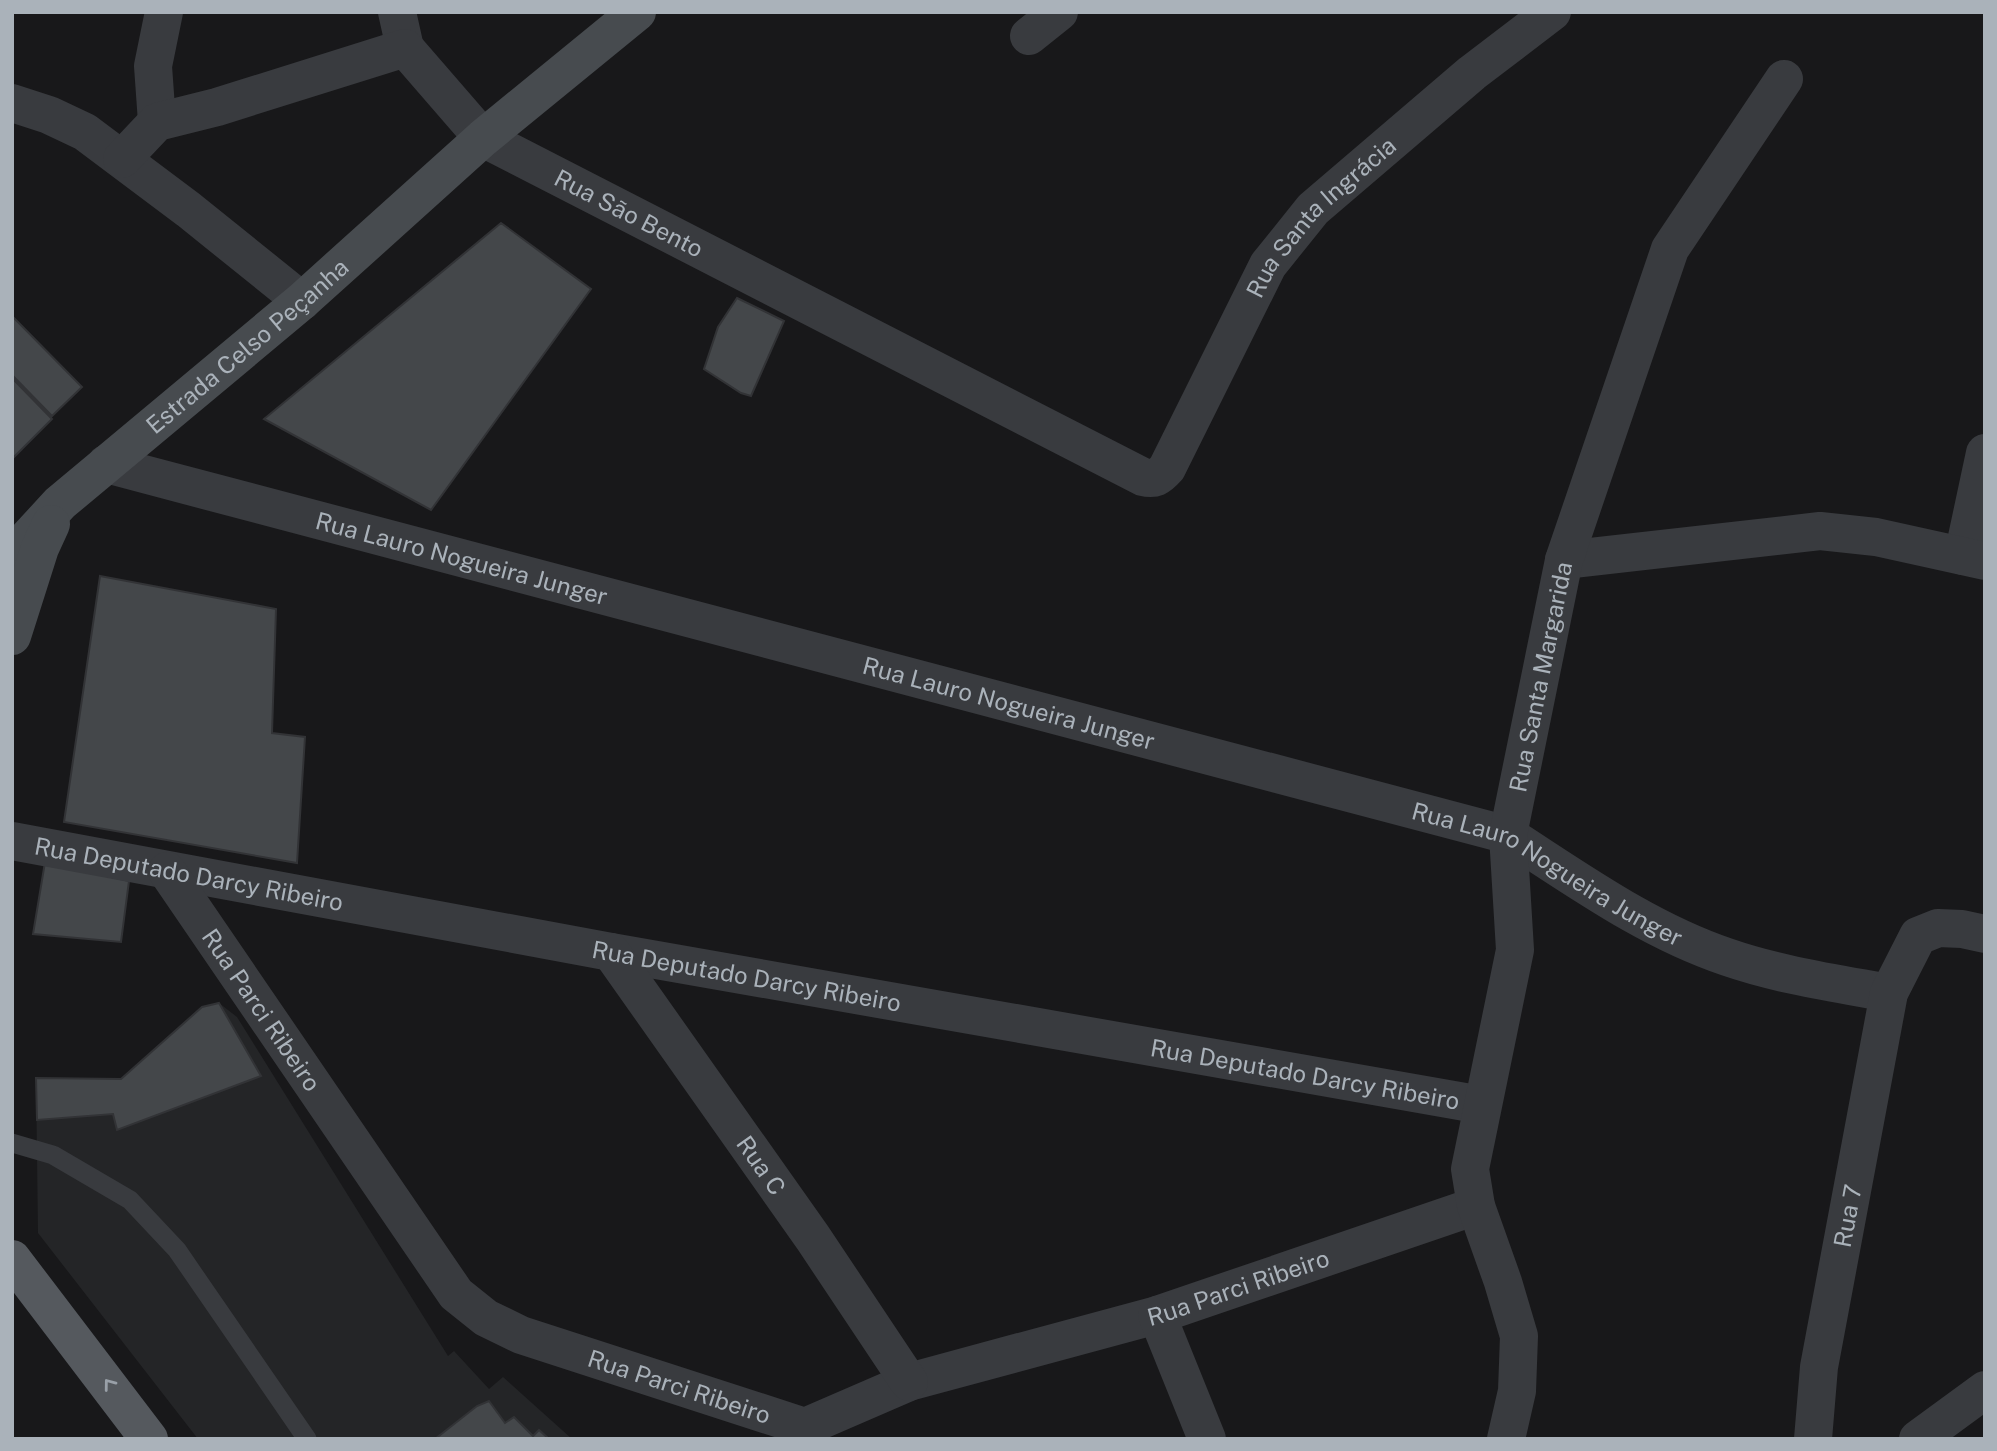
<svg xmlns="http://www.w3.org/2000/svg" width="1997" height="1451" font-family="'Public Sans',sans-serif">
<rect width="100%" height="100%" fill="#18181a"/>
<!-- built -->
<path fill="#242527" d="M219,1003L237,1017L448,1356L454,1351L489,1389L503,1377L572,1439H198L38,1233L36,1078L121,1079L202,1007Z"/>
<!-- building -->
<path fill="#44474a" stroke="#323336" stroke-width="2" d="M501,223L591,289L431,510L264,419Z
M737,298L784,321L751,396L741,393L704,369L718,327Z
M12,316L82,387L52,416L12,375Z
M12,378L52,419L12,459Z
M100,576L276,609L272,733L305,737L297,863L64,822Z
M45,862L129,881L121,942L33,934Z
M219,1003L261,1076L117,1130L113,1114L37,1120L36,1078L121,1079L202,1007Z
M489,1401L505,1423L514,1417L533,1436L539,1430L549,1439H435L477,1406Z"/>
<g fill="none" stroke-linecap="round" stroke-linejoin="round">
<!-- lane -->
<path stroke="#393b3f" stroke-width="19" d="M12,1143L53,1155L130,1200L177,1250L307,1439"/>
<!-- street -->
<g stroke="#393b3f" stroke-width="38">
<path d="M397,12L405,48"/>
<path d="M1029,36L1059,12"/>
<path d="M12,103L49,115L85,132L189,210L302,301"/>
<path d="M157,122L153,66L164,12"/>
<path id="s1" d="M122,159L157,122L217,107L405,48L483,138L1143,477C1155,480 1159,477 1167,468L1268,265L1313,209L1472,73L1552,12"/>
<path id="s2" d="M106,464L1508,835C1578,880 1647,930 1727,957C1779,975 1834,983 1889,993"/>
<path d="M1963,556L1985,453"/>
<path d="M1564,560L1820,531L1876,537L1985,561"/>
<path id="s3" d="M12,841L611,952L1482,1105"/>
<path id="s4" d="M167,871L456,1294L486,1318L521,1335L805,1427L909,1382L1157,1315L1476,1206"/>
<path id="s5" d="M611,952L813,1238L909,1382"/>
<path d="M1157,1315L1207,1439"/>
<path id="s6" d="M1506,1439L1517,1391L1519,1336L1503,1282L1476,1206L1470,1169L1515,950L1508,835L1564,560L1670,249L1784,79"/>
<path id="s7" d="M1813,1439L1819,1367L1889,993L1918,936L1938,928L1962,929L1985,934"/>
<path d="M1918,1439L1985,1390"/>
</g>
<!-- secondary -->
<g stroke="#474b4f" stroke-width="38">
<path id="s8" d="M12,555L60,503L302,301L483,138L637,12"/>
<path d="M12,636L40,548L51,524"/>
</g>
<!-- primary -->
<path stroke="#55595e" stroke-width="38" d="M12,1259L149,1439"/>
</g>
<!-- one-way arrows -->
<defs><path id="oneway-chevron" d="M-2-3.5L2.5 0L-2 3.5" fill="none" stroke-width="1.6" stroke-linecap="round" stroke-linejoin="round" transform="scale(1.75)"/></defs>
<use stroke="#99a0a8" href="#oneway-chevron" transform="translate(109 1384) rotate(-127)"/>
<g text-anchor="middle" dominant-baseline="central" stroke-width="5" stroke-linejoin="round" paint-order="stroke">
<!-- street labels -->
<g font-size="24" fill="#aab2ba" stroke="#131315">
<text stroke="none"><textPath href="#s1" startOffset="593">Rua São Bento</textPath></text>
<text stroke="none"><textPath href="#s1" startOffset="1496">Rua Santa Ingrácia</textPath></text>
<text stroke="none"><textPath href="#s8" startOffset="315">Estrada Celso Peçanha</textPath></text>
<text stroke="none"><textPath href="#s2" startOffset="368">Rua Lauro Nogueira Junger</textPath></text>
<text stroke="none"><textPath href="#s6" startOffset="779">Rua Santa Margarida</textPath></text>
<text stroke="none"><textPath href="#s2" startOffset="934">Rua Lauro Nogueira Junger</textPath></text>
<text stroke="none"><textPath href="#s3" startOffset="180">Rua Deputado Darcy Ribeiro</textPath></text>
<text stroke="none"><textPath href="#s2" startOffset="1502">Rua Lauro Nogueira Junger</textPath></text>
<text stroke="none"><textPath href="#s3" startOffset="747">Rua Deputado Darcy Ribeiro</textPath></text>
<text stroke="none"><textPath href="#s4" startOffset="168">Rua Parci Ribeiro</textPath></text>
<text stroke="none"><textPath href="#s3" startOffset="1314">Rua Deputado Darcy Ribeiro</textPath></text>
<text stroke="none"><textPath href="#s5" startOffset="261">Rua C</textPath></text>
<text stroke="none"><textPath href="#s7" startOffset="226">Rua 7</textPath></text>
<text stroke="none"><textPath href="#s4" startOffset="1344">Rua Parci Ribeiro</textPath></text>
<text stroke="none"><textPath href="#s4" startOffset="756">Rua Parci Ribeiro</textPath></text>
</g>
</g>
<!-- border -->
<rect width="1997" height="1451" fill="none" stroke="#aab2ba" stroke-width="28"/>
</svg>
